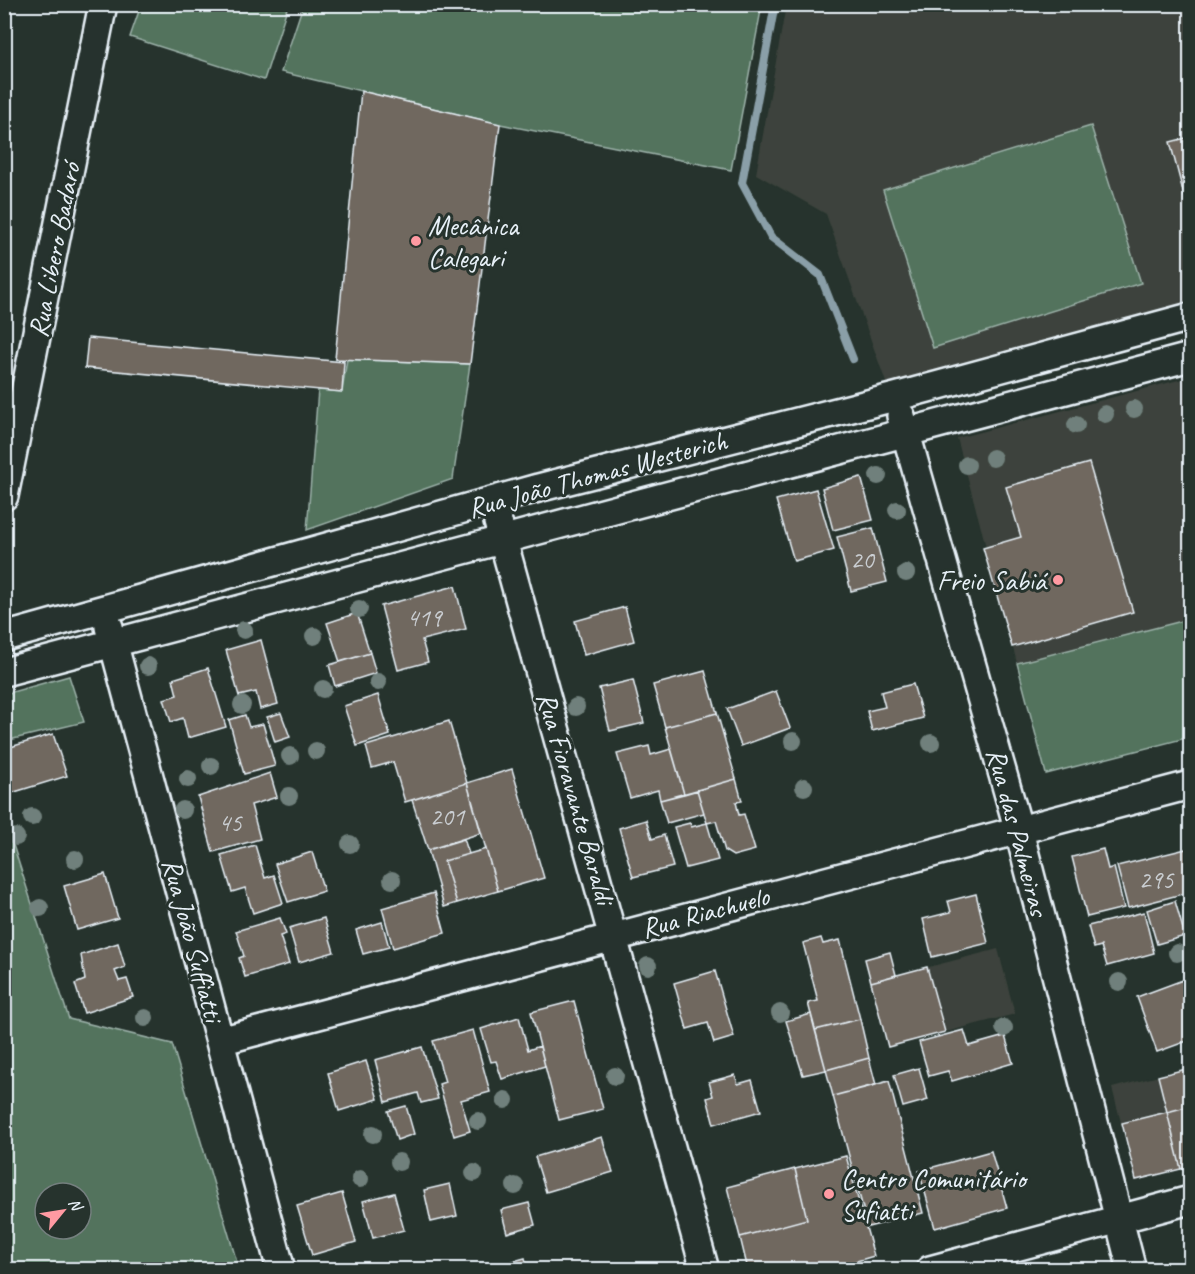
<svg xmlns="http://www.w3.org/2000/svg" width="1195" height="1274" font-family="Caveat,sans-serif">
<rect width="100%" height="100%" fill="#26332d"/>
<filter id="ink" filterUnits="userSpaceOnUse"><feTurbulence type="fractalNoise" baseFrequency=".0167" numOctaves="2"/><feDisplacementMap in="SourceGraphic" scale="12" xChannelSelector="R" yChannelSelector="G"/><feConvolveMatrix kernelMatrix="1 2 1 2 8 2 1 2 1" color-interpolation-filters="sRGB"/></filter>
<g filter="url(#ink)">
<!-- built -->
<path fill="#3c433c" d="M786,5H1190V304L888,388L826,214L756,174Z
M1190,377V619L1017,663L957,438Z
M998,949L1015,1014L888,1047L871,982Z
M1190,1068V1167L1136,1180L1112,1088Z"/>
<!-- green -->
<path fill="#52735d" stroke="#9db2aa" stroke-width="1.5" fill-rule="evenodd" d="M141,5V4L288,5L264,80L130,37Z
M303,5V4L762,5L731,170L500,124L281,72Z
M1091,126L1141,283L933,348L883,190Z
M347,359L470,364L453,479L307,530L318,390L342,392Z
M1190,619V737L1046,774L1017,663Z
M69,676L84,722L5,741V694Z
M5,820L69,1019L172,1044L239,1269H5ZM45,1193H81V1229H45Z"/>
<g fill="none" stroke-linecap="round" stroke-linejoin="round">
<!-- stream -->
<path stroke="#8a9fa8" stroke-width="8" d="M775,4L742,183L771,237L820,275L853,359"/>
</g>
<!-- building -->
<path fill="#6f675f" stroke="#e8f1f8" stroke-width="1.5" d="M361,91L500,124L470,364L335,359Z
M1190,137V218L1170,142Z
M88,338L344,362L342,392L85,368Z
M1089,463L1133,612L1012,647L983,548L1021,537L1006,487Z
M861,477L873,520L833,530L822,488Z
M816,489L834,550L794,561L776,500Z
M873,528L887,582L851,591L837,537Z
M455,586L466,629L422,640L428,662L398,670L381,606Z
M625,607L634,641L584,655L575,621Z
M357,613L370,653L340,662L327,623Z
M261,640L278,704L260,709L256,692L239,696L226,650Z
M370,653L376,673L335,686L329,665Z
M208,668L226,727L188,738L183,718L171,722L164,699L177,695L173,679Z
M705,671L717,713L665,727L653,685Z
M633,680L644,723L610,731L599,688Z
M913,684L923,718L872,731L867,711L885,707L881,692Z
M776,691L790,728L741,746L727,709Z
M378,695L390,735L357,746L344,706Z
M281,713L290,737L275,742L267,717Z
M717,713L736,779L684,794L665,727Z
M245,715L249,727L263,724L275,766L244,774L229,720Z
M449,721L467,783L405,802L393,762L372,768L366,746Z
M53,734L67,776L8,794L4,776L11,774L4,749Z
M649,746L651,755L671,749L684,794L660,800L658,790L630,798L617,754Z
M512,769L544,878L498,891L467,783Z
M270,773L277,797L251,805L260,839L213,852L198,797Z
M736,779L742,801L736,802L739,815L744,814L755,850L733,856L725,851L716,821L707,823L697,790Z
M467,783L481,833L428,850L412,800Z
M697,790L704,813L667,823L660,800Z
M646,820L652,839L664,835L673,867L633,877L619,828Z
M690,823L691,827L707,823L718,860L686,868L674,827Z
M464,839L469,854L444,861L457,903L444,907L428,850Z
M255,845L265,878L274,875L283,903L253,913L245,888L232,892L221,855Z
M1190,848V892L1128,908L1117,866Z
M486,849L498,891L457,903L444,861Z
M1103,849L1108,869L1114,867L1124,908L1087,917L1072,857Z
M312,852L324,891L288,902L275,864Z
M105,874L118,918L77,930L64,886Z
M434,893L445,933L393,948L382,908Z
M976,894L988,943L932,957L923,919L951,912L948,901Z
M1175,901L1185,936L1157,944L1147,910Z
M1144,912L1154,953L1107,966L1101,946L1094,948L1088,926Z
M280,918L286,934L280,936L289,964L245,977L239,958L244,956L236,931Z
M324,918L334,952L299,962L289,928Z
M382,922L389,947L363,954L356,930Z
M821,938L823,944L840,940L860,1019L815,1030L808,1003L818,1001L803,943Z
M118,943L125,967L115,971L119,981L127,979L133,997L84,1013L75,984L85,980L81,955Z
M890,952L896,975L871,982L865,959Z
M927,967L945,1032L888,1047L871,982Z
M715,971L734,1037L714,1043L708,1023L687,1029L674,983Z
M1188,978L1190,1040L1157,1052L1137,997Z
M574,1001L603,1109L559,1120L531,1012Z
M811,1014L826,1070L803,1075L786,1021Z
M519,1017L528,1050L540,1046L545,1066L502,1079L496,1061L491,1062L481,1029Z
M860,1019L869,1058L826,1070L815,1030Z
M473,1030L490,1092L461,1100L470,1131L454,1136L439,1084L445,1082L433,1041Z
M964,1030L969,1046L1005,1036L1013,1063L952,1081L948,1071L929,1076L919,1042Z
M422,1047L438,1099L421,1103L418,1093L386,1102L375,1060Z
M869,1058L876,1085L833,1096L826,1070Z
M366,1061L378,1099L339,1111L328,1073Z
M919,1068L928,1100L903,1107L894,1075Z
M1190,1068V1106L1167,1112L1158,1076Z
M735,1075L738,1084L752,1080L761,1111L714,1124L707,1098L713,1096L709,1082Z
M889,1081L923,1213L868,1227L833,1096Z
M406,1106L414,1134L397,1140L388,1111Z
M1190,1106V1167L1181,1169L1167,1112Z
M1167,1112L1181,1169L1136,1180L1122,1123Z
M602,1137L613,1172L546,1192L535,1157Z
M991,1151L1007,1208L935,1228L919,1171Z
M846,1156L874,1256L826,1270H748L740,1237L807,1219L795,1169Z
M795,1169L807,1219L740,1237L727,1187Z
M450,1184L457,1216L431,1222L424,1190Z
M342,1193L356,1242L312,1255L297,1206Z
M394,1193L404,1230L373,1238L363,1201Z
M529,1203L535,1225L507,1233L501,1210Z
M525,1258L528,1270H500L499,1265Z"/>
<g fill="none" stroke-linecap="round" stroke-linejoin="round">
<defs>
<path id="minor" d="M901,416L1019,831L1132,1270
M4,496L103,4
M498,522L705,1270
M109,627L281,1270
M4,637L538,488L895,397L1190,317
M4,672L1190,357
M220,1041L1190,785
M930,1270L1190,1200"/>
</defs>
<!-- minor casing -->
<use href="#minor" stroke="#e8f1f8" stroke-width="32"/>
<!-- minor -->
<use href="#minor" stroke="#26332d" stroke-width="27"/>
</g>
<!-- trees -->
<g fill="#70807b">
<circle cx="1134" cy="409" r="9"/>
<circle cx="1105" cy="414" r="9"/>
<circle cx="1076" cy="425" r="9"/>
<circle cx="993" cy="458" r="9"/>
<circle cx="967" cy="465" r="9"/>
<circle cx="878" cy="476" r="9"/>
<circle cx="897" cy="510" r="9"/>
<circle cx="906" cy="573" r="9"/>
<circle cx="359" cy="609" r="9"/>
<circle cx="244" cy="630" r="9"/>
<circle cx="314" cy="636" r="9"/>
<circle cx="148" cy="666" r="9"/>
<circle cx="378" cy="682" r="9"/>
<circle cx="323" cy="689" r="9"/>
<circle cx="242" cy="705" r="9"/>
<circle cx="576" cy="707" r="9"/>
<circle cx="793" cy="741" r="9"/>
<circle cx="931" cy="743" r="9"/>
<circle cx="316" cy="751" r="9"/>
<circle cx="290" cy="756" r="9"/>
<circle cx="211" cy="766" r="9"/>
<circle cx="188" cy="779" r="9"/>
<circle cx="804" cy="787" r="9"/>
<circle cx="289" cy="796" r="9"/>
<circle cx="183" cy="810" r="9"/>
<circle cx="32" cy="817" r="9"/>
<circle cx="16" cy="837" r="9"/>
<circle cx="350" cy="844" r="9"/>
<circle cx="75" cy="859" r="9"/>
<circle cx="392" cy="880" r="9"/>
<circle cx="40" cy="908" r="9"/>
<circle cx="1177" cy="953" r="9"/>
<circle cx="648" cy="966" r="9"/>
<circle cx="1119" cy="982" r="9"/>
<circle cx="780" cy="1013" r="9"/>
<circle cx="145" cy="1018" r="9"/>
<circle cx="1004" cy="1028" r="9"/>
<circle cx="615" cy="1076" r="9"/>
<circle cx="505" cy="1100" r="9"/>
<circle cx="478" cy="1121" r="9"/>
<circle cx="373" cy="1134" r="9"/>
<circle cx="399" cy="1162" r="9"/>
<circle cx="474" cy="1173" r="9"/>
<circle cx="360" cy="1179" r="9"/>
<circle cx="515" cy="1186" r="9"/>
</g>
</g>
<!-- markers -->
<g fill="#ff9aa2" stroke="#26332d" stroke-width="2">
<circle cx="416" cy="241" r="6"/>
<circle cx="1058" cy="580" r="6"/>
<circle cx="829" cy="1194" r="6"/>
</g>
<g text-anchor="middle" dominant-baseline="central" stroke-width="6" stroke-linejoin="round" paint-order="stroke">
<!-- number labels -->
<g font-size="26" fill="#caced2">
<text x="862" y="559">20</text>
<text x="424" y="617">419</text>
<text x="447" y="816">201</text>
<text x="230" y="822">45</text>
<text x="1156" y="879">295</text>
</g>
<!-- poi labels -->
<g font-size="28" fill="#e8f1f8" stroke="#26332d" text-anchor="start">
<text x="428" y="225">Mecânica<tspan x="428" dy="32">Calegari</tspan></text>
<text x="1046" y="580" text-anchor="end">Freio Sabiá</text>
<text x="841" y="1178">Centro Comunitário<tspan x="841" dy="32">Sufiatti</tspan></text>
</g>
<!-- street labels -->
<g font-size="28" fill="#e8f1f8" stroke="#26332d">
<text transform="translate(54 250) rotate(-79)">Rua Libero Badaró</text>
<text transform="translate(597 474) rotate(-15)">Rua João Thomas Westerich</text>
<text transform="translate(576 798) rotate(74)">Rua Fioravante Baraldi</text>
<text transform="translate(1018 832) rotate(75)">Rua das Palmeiras</text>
<text transform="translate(705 912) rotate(-15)">Rua Riachuelo</text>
<text transform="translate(193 940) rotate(75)">Rua João Suffiatti</text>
</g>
</g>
<!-- margin -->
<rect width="1195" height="1274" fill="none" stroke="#26332d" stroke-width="24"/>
<rect x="12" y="12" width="1171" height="1250" fill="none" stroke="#e8f1f8" stroke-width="2" filter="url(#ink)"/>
<!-- north arrow -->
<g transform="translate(63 1211) rotate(60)"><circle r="28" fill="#26332d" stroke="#747f7e" stroke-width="1.5"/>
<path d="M0-4.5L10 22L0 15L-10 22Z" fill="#ff9aa2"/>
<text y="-9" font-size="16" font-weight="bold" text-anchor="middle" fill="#e8f1f8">N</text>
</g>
</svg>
